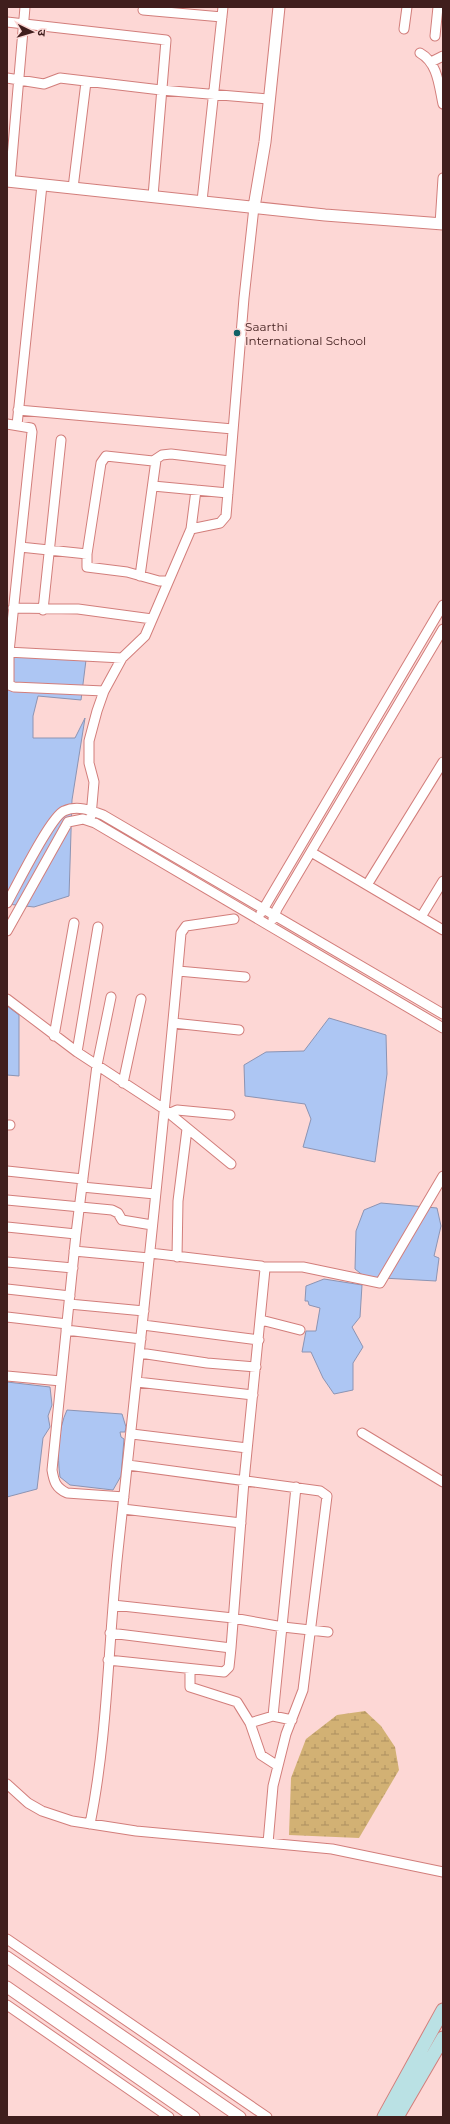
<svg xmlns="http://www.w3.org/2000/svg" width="450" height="2124" font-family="Montserrat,'Noto Sans Devanagari',sans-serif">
<defs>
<pattern id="wetland-marsh" width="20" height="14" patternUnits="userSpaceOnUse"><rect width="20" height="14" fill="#d2b174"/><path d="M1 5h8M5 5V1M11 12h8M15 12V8" fill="none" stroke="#ac8f5f"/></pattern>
</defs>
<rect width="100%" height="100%" fill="#fdd7d5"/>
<!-- wetland -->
<path fill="url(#wetland-marsh)" d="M365,1711L381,1726L395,1747L399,1770L359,1838L289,1835L291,1778L306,1739L337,1715Z"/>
<!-- water -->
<path fill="#adc6f3" stroke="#8c94b3" d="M7,655L86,660L81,700L38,696L33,716V738H75L85,718L72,800L69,896L34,907L7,904Z
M7,1006L19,1015V1076L7,1075Z
M329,1018L386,1035L387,1074L375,1162L303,1147L311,1119L305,1104L245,1096L244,1065L266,1052L304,1051Z
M381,1203L437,1208L441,1226L434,1256L439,1258L436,1281L365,1277L355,1269L356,1231L364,1210Z
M324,1279L362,1285L360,1317L352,1327L363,1347L353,1363V1390L334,1394L323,1378L311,1352H302L306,1331H316L320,1308L309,1305L308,1301H305L306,1286Z
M7,1382L50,1387L52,1405L48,1416L50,1427L43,1438L37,1489L7,1497Z
M67,1410L122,1414L126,1427L125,1432H120L121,1437L124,1439L121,1476L113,1490L70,1485L60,1477C57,1456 58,1429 67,1410Z"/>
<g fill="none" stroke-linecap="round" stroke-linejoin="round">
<defs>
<path id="minor" d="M143,10L222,17
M7,22L166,40L153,196
M404,29L407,7
M435,36L438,7
M420,53C438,63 439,86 443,104
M431,62L443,56
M7,78L44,84L60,78L161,90L268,99
M10,181L25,7
M73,188L86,82
M202,201L223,7
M440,224L443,178
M18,410L233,429
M7,424L31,428L32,432L9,652V685L14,687L104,691
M17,425L42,185
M153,486L228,493
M191,529L220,523L226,516L244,298L254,207
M20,547L87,554V567L127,572L159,581H168
M87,554L101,463L106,456L153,461L162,455L171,454L230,461
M140,576L156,460
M13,608L78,609L152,619
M43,610L61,440
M7,652L122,658
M91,816L94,782L89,763V741L97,711L104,691L122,658L145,636L191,529L196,490
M311,852L443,930
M367,885L443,762
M7,903C16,887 51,816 64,811C77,805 90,810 103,815L443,1014
M261,913L443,605
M421,917L443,881
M273,919L277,909L443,629
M7,931L68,822L83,819L95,823L443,1028
M178,971L245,977
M111,997L97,1065L76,1234L52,1470C54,1482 56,1488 67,1493L124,1497
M7,999L77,1052L164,1109L231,1164
M173,1023L239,1030
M54,1036L74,923
M77,1052L98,927
M123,1083L141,999
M168,1114L177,1110L230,1115
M7,1125H10
M7,1171L83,1179
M82,1187L155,1194
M7,1200L112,1210L118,1213L122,1220L152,1225
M7,1227L76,1234
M74,1251L149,1258
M177,1257L178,1201L187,1129
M7,1262L73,1268
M264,1267H303L380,1283L443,1176
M7,1289L70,1296
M69,1304L144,1311
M7,1317L67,1324
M261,1320L300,1330
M143,1325L259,1340
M66,1330L141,1339
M140,1353L207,1363L256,1367
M7,1376L61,1381
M137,1382L253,1395
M362,1433L443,1482
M132,1434L247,1448
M128,1465L320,1491L327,1496L303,1690L286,1734L273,1786L268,1843
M123,1509L241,1523
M113,1605L233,1618L283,1627L328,1632
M110,1633L231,1648
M108,1660L224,1672L229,1667L231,1648L244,1481L265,1269L261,1266L150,1253
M190,1669V1687L237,1702L250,1723L261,1755L278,1766
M273,1716L296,1487
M250,1723L273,1716L292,1720
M7,1784L28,1803L42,1811L72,1821L136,1831L332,1849L443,1872
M90,1824C108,1735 108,1642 118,1551C140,1345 163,1139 181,933L186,926L234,919
M7,1939L267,2117
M7,2005L169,2117"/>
<path id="tertiary" d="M7,181L325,215L443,224
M254,207L265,142L279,7
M7,1957L240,2117
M7,1987L194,2117"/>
<path id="secondary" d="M384,2117L443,2010
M397,2117L443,2038"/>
</defs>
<!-- minor casing -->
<use href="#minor" stroke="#d27e7b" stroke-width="11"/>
<!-- tertiary casing -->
<use href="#tertiary" stroke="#d27e7b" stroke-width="13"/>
<!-- secondary casing -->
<use href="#secondary" stroke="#d27e7b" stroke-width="15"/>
<!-- minor -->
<use href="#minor" stroke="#fff" stroke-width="9"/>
<!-- tertiary -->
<use href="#tertiary" stroke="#fff" stroke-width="11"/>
<!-- secondary -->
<use href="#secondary" stroke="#bae1e4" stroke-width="13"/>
</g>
<!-- markers -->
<circle fill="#116267" stroke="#fdd7d5" stroke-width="1.5" cx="237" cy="333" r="4"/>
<g text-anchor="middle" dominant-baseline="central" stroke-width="3" stroke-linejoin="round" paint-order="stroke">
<!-- poi labels -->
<g font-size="12" fill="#401e1d" stroke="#fdd7d5" text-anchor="start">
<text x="245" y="326">Saarthi<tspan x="245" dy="14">International School</tspan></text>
</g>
</g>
<!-- border -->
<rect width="450" height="2124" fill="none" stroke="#401e1d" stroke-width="16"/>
<!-- north arrow -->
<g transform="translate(32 32) rotate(95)" stroke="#fdd7d5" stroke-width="3" paint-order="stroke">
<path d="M0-3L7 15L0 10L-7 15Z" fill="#401e1d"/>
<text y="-6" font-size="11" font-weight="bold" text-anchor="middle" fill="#401e1d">उ</text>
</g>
</svg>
